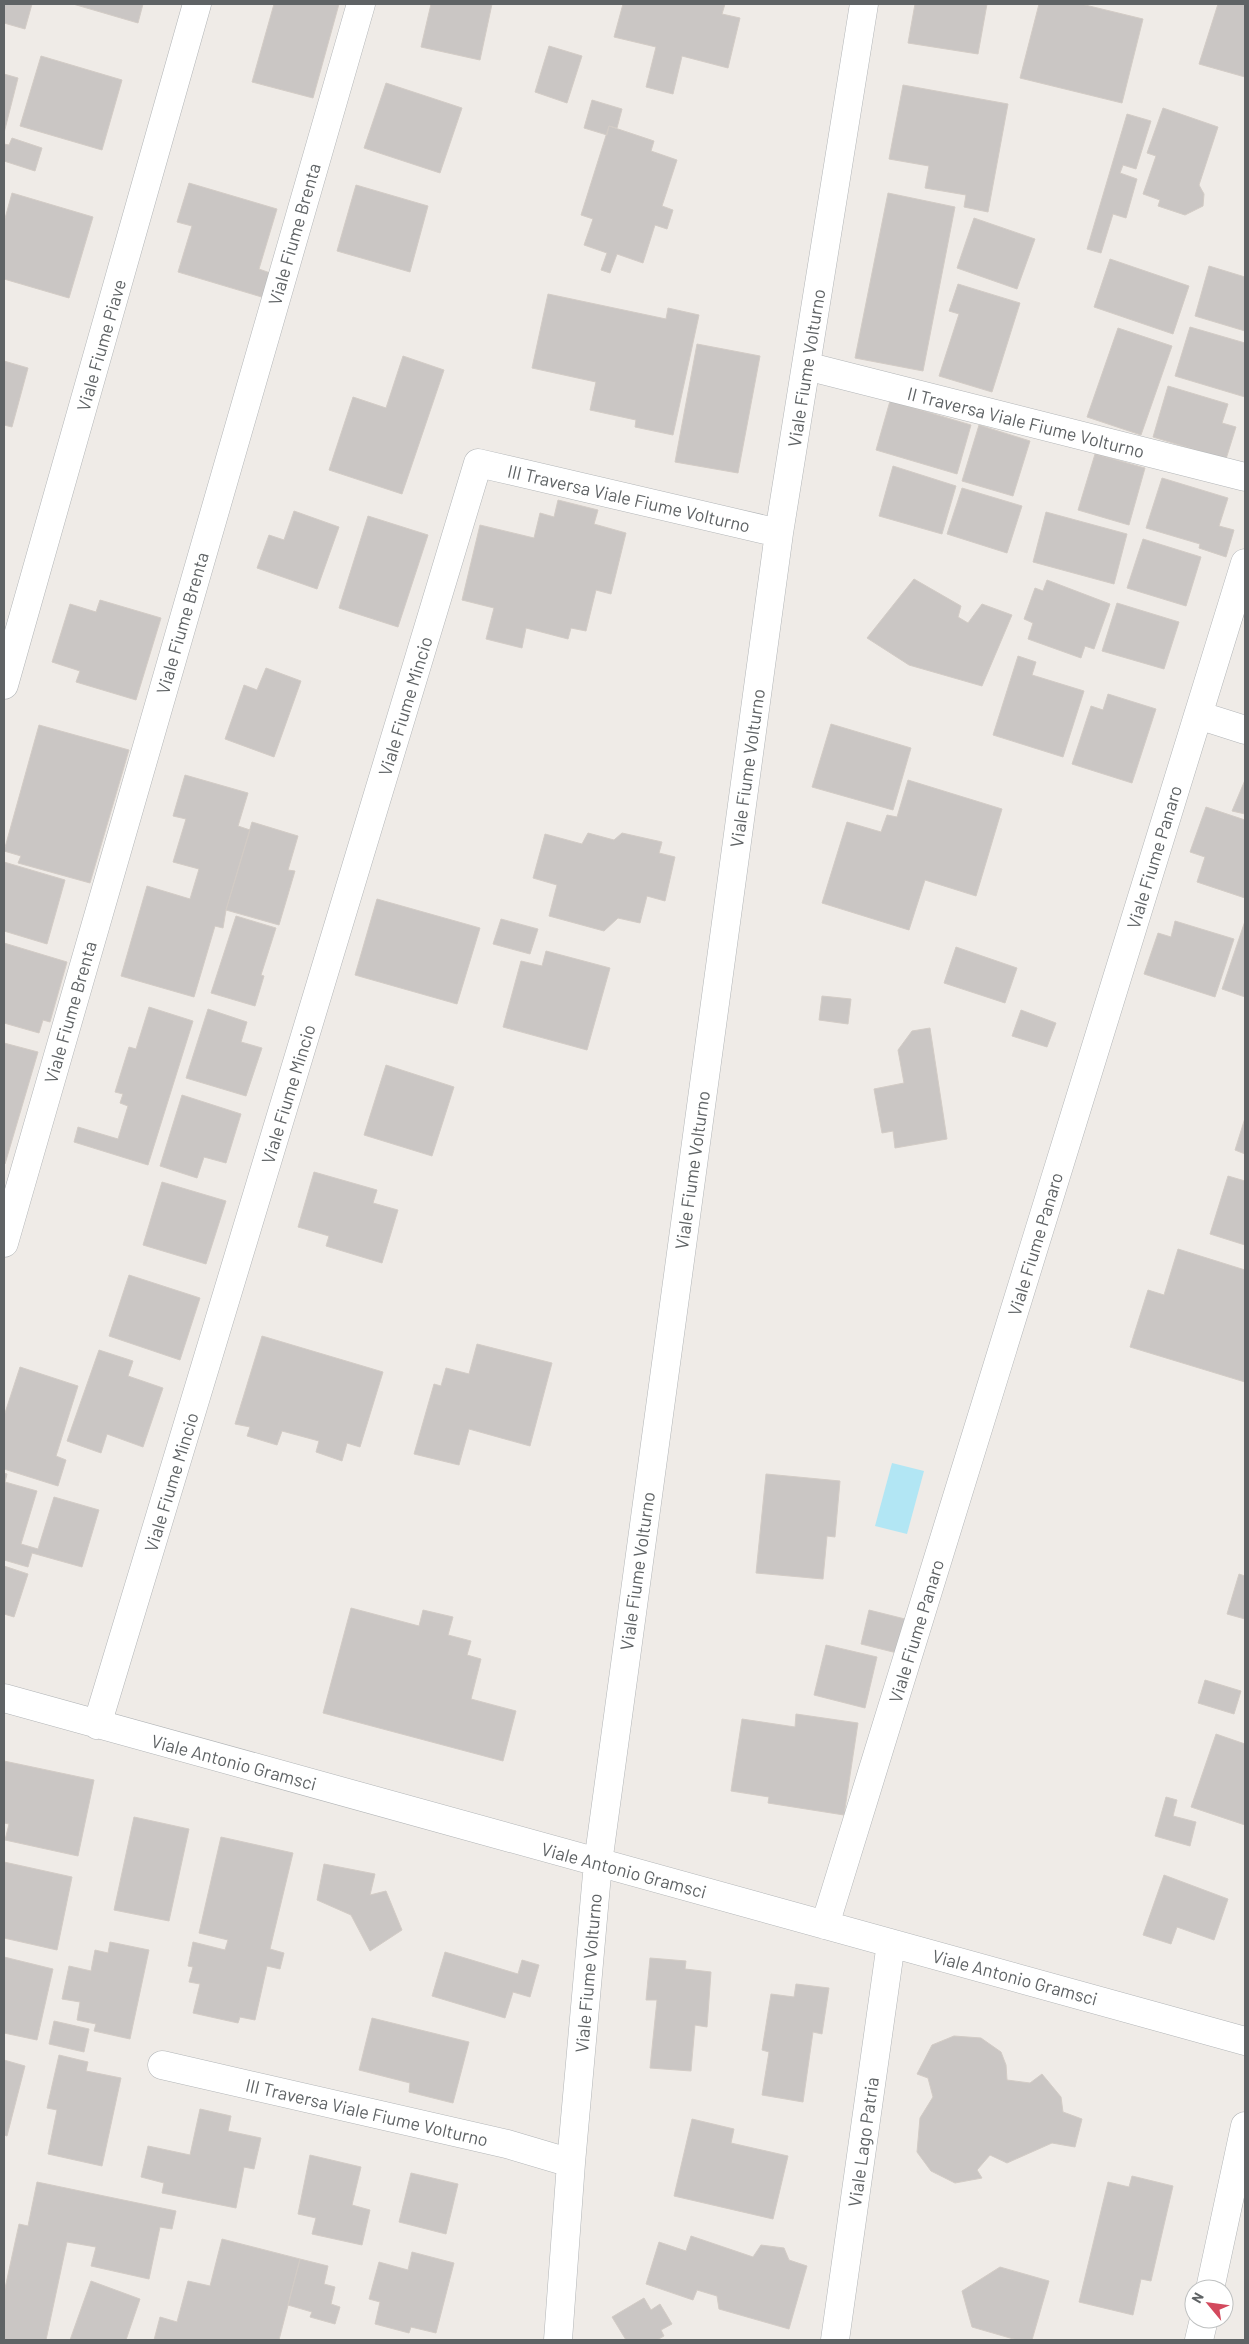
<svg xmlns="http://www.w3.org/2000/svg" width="1249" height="2344" font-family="Barlow,sans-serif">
<rect width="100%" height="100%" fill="#efebe7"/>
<!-- water -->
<path fill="#b2e6f4" d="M892,1463L924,1471L907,1534L875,1526Z"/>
<!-- building -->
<path fill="#cac6c4" stroke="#d3ccc6" d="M4,4H32L25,29L4,23Z
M73,4H143L138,23Z
M274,4H339L313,98L252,82Z
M431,4H492L480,60L421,47Z
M623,4H725L722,14L740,18L728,68L682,56L673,94L646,87L656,47L614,37Z
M915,4H987L978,54L908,43Z
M1039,4H1081L1143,19L1122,103L1020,78Z
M1218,4H1245V77L1199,64Z
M549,46L582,56L567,103L535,92Z
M41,56L122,80L102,150L20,126Z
M4,74L18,78L4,133Z
M386,83L462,108L440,173L364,148Z
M903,85L1008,104L988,212L964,207L966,195L925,188L929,166L889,159Z
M592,100L622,109L617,128L609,126L607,135L584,128Z
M1163,108L1218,127L1199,185L1204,194L1203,206L1185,215L1158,206L1160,200L1143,194L1156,156L1147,153Z
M1127,114L1151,121L1136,169L1123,165L1120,173L1137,179L1126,218L1113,214L1101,253L1087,249Z
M609,126L654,141L651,151L677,160L662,206L673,210L667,229L655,225L643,263L617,254L610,273L601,270L607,253L584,245L593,219L581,215Z
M12,138L42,148L35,171L4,161V144L9,145Z
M189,183L277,209L259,269L273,274L265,298L178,272L192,226L177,222Z
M356,185L428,206L410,272L337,251Z
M12,193L93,217L69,298L4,279V222Z
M888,193L955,207L923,371L855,358Z
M974,218L1035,239L1017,289L957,268Z
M1110,259L1189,286L1173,334L1094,307Z
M1209,266L1245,277V331L1195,316Z
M958,284L1020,303L992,392L939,376L959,314L949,311Z
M548,294L666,319L668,308L699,315L673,435L635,427L636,420L590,410L596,382L532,368Z
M1190,327L1245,343V397L1175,376Z
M1118,328L1172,346L1141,435L1087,417Z
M697,344L760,356L738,473L675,462Z
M403,356L444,370L402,494L329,470L353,397L386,408Z
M4,361L28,368L12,427L4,425Z
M1168,386L1228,404L1222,423L1236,427L1226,459L1153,437Z
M890,401L971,425L957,474L876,450Z
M979,425L1030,441L1013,496L962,481Z
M1095,454L1145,468L1129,525L1078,510Z
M893,466L956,486L942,534L879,516Z
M1162,478L1228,498L1219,526L1234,530L1226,557L1199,548L1200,544L1146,528Z
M962,488L1022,506L1007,553L947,534Z
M558,500L598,510L594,524L626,533L611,594L596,590L586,631L571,628L568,639L526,628L522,648L486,639L494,608L462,600L480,525L534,538L540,513L554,517Z
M294,511L339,527L317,589L257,568L269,535L284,540Z
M1046,512L1127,534L1114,584L1033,562Z
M368,516L428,535L398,627L339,608Z
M1143,539L1201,557L1186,606L1127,588Z
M914,579L961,606L958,617L968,623L982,604L1012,615L982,686L909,665L867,638Z
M1047,580L1110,604L1094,649L1085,646L1081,658L1028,639L1033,623L1024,619L1035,588L1043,591Z
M100,600L161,618L136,700L76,682L80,671L52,662L70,604L96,612Z
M1117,603L1179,622L1164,669L1102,651Z
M1018,656L1036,662L1032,675L1084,691L1063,757L993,735Z
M266,668L301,681L274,757L225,739L244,685L257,690Z
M1108,694L1156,709L1132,783L1072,764L1091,706L1103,710Z
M831,724L911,748L893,810L812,787Z
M39,725L129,750L90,883L18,863L21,856L4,851Z
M185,775L248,793L238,826L250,830L226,910L223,928L215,926L194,997L121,976L147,886L190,899L199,869L173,862L186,819L173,816Z
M908,780L1002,809L976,896L925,880L909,930L822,903L847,822L881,832L887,815L897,817Z
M1245,780V814L1232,811Z
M1206,807L1245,820V898L1197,882L1205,857L1190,852Z
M252,822L298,836L288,870L295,871L279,925L226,910Z
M588,833L614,840L622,833L662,842L659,853L675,857L665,901L647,896L640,923L618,918L604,931L549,916L557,885L533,878L545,834L582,844Z
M4,862L65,880L47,944L4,931Z
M377,899L480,928L457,1004L355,975Z
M236,916L276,928L261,975L264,976L255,1006L211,993Z
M501,919L538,929L530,954L493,944Z
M1175,921L1234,939L1215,997L1144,974L1158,933L1171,937Z
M1245,921V997L1222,989Z
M4,943L67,962L50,1022L43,1020L39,1033L4,1023Z
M956,947L1017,968L1005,1003L944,983Z
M546,951L610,968L587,1050L503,1027L521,961L542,966Z
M822,996L851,999L848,1024L819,1020Z
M149,1007L193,1021L148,1165L74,1142L78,1127L118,1139L128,1106L120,1103L123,1094L115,1092L129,1047L136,1049Z
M208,1009L247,1022L241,1042L262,1048L246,1096L186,1078Z
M1021,1010L1056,1023L1047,1047L1012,1036Z
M930,1028L947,1139L895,1148L893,1131L882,1133L874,1089L904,1083L898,1050L912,1031Z
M4,1043L38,1052L5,1164L4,1163Z
M386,1065L454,1087L432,1156L364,1135Z
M182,1095L241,1114L226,1163L204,1157L197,1178L160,1166Z
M1245,1118V1154L1235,1150Z
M314,1172L377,1190L373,1203L398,1210L382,1263L326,1246L329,1236L298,1227Z
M1228,1176L1245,1181V1245L1210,1234Z
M162,1182L226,1201L206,1264L143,1245Z
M1178,1249L1245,1270V1382L1130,1347L1148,1290L1164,1295Z
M129,1275L200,1298L180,1360L109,1336Z
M262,1336L383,1372L360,1447L347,1443L342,1461L316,1452L319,1441L282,1431L277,1445L247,1436L250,1427L235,1424Z
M477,1344L552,1363L530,1446L469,1429L459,1465L414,1454L434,1384L441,1386L446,1368L469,1374Z
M99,1350L133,1361L128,1376L163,1388L143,1447L107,1434L101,1453L67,1441Z
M20,1367L78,1386L56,1456L66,1460L58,1486L4,1469V1416Z
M4,1473L7,1474L5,1482L37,1491L21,1544L38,1549L54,1497L99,1510L82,1567L32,1553L28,1567L4,1560Z
M766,1474L840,1481L835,1537L827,1536L823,1579L756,1573Z
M4,1566L28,1574L14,1617L4,1614Z
M1239,1574L1245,1576V1619L1227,1614Z
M351,1608L419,1626L423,1610L453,1617L448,1635L471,1641L467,1655L481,1659L471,1699L516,1711L503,1761L323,1713Z
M869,1610L905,1619L897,1653L861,1644Z
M826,1645L877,1657L865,1708L814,1695Z
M1205,1680L1241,1691L1234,1714L1198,1703Z
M796,1714L858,1723L844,1815L768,1803L769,1797L731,1791L742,1719L795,1727Z
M1216,1734L1245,1744V1825L1191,1807Z
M4,1761L94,1780L78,1856L5,1840L9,1824L4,1823Z
M1166,1797L1177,1800L1173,1816L1196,1822L1190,1846L1155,1836Z
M134,1817L189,1829L169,1921L114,1910Z
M221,1837L293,1853L270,1949L284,1953L280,1969L267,1966L255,2020L240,2017L238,2023L193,2013L200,1984L189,1982L193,1967L188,1966L193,1942L225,1950L228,1940L199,1933Z
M4,1862L72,1877L57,1950L4,1938Z
M324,1864L375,1874L370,1895L386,1891L402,1930L370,1951L351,1915L317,1900Z
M1164,1875L1228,1899L1214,1940L1177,1927L1171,1944L1143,1935Z
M110,1942L149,1950L130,2039L94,2031L96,2024L77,2020L80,2002L62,1999L69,1966L91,1971L95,1950L108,1953Z
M445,1952L518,1974L522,1960L539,1965L530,1997L513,1992L505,2018L432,1996Z
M4,1957L53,1969L37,2040L4,2033Z
M650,1958L686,1961L685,1969L711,1972L707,2027L695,2025L691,2071L650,2068L657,2000H646Z
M796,1984L829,1988L822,2034L813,2032L803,2102L762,2095L769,2052L762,2050L771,1994L794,1997Z
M372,2018L469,2042L453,2103L409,2092L410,2083L359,2070Z
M54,2021L89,2029L84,2052L49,2044Z
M954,2036L981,2038L1001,2052L1006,2065L1007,2080L1030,2083L1042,2074L1061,2097L1063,2112L1082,2119L1075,2147L1052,2143L1007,2163L990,2155L977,2170L982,2178L955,2183L931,2171L917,2152L920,2118L933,2097L928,2078L917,2074L932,2045Z
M59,2055L88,2062L86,2071L121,2078L102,2166L48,2154L57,2110L47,2108Z
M4,2060L25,2066L7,2136L4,2135Z
M200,2109L231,2116L228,2131L261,2138L254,2169L244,2167L236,2208L162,2193L164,2183L141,2177L148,2146L190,2155Z
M692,2119L734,2129L731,2143L788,2156L773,2219L674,2196Z
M310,2155L361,2167L352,2205L370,2210L362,2245L312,2234L316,2218L298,2214Z
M411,2173L458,2184L446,2234L399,2222Z
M1132,2176L1173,2186L1151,2281L1141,2279L1133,2315L1079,2302L1108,2182L1129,2187Z
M37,2182L176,2211L172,2229L160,2227L149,2279L91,2266L96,2247L67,2242L46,2340H4V2293L19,2224L28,2226Z
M691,2236L753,2257L761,2245L784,2248L789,2260L807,2266L789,2329L719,2309L717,2296L697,2290L693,2300L646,2284L659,2242L686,2251Z
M222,2239L300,2259L279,2340H154L160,2317L177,2322L188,2281L210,2286Z
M412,2252L454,2263L436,2333L411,2327L409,2333L375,2324L380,2302L369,2299L379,2262L408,2270Z
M300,2259L328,2266L324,2284L335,2287L331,2304L340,2307L335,2324L310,2317L312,2312L288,2305Z
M1000,2267L1049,2281L1032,2340H1017L972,2327L962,2291Z
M91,2281L140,2299L126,2340H70Z
M644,2298L651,2310L660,2304L672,2324L661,2330L664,2336L657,2340H626L612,2317Z"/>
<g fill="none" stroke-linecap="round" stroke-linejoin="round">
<defs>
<path id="minor" d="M806,366L1245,477
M4,685L197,4
M1198,715L1245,730
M4,1243L361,4
M4,1698L1245,2041
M97,1725L478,463L779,533
M825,1925L1245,563
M162,2065L507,2144L571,2163
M1210,2289L1245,2126
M558,2340L571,2163L598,1863L779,533L864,4
M835,2340L891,1943
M1199,2340L1204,2319"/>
</defs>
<!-- minor casing -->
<use href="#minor" stroke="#b2b5b7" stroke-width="29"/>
<!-- minor -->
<use href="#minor" stroke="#fff" stroke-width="28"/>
</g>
<g text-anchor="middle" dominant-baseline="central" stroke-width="4" stroke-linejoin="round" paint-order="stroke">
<!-- street labels -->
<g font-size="18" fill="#5f6365" stroke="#fff">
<text transform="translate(294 234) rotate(-74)">Viale Fiume Brenta</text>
<text transform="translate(101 345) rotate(-74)">Viale Fiume Piave</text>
<text transform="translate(806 368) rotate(-81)">Viale Fiume Volturno</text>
<text transform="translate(1026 422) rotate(14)">II Traversa Viale Fiume Volturno</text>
<text transform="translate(629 498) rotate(13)">III Traversa Viale Fiume Volturno</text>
<text transform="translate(182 623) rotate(-74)">Viale Fiume Brenta</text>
<text transform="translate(405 706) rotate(-73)">Viale Fiume Mincio</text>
<text transform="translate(747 768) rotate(-82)">Viale Fiume Volturno</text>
<text transform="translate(1154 857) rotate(-73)">Viale Fiume Panaro</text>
<text transform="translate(70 1012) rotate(-74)">Viale Fiume Brenta</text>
<text transform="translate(288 1094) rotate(-73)">Viale Fiume Mincio</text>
<text transform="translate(692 1170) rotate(-82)">Viale Fiume Volturno</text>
<text transform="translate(1035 1244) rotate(-73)">Viale Fiume Panaro</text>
<text transform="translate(171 1482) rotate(-73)">Viale Fiume Mincio</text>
<text transform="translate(637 1571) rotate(-82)">Viale Fiume Volturno</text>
<text transform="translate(916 1631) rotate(-73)">Viale Fiume Panaro</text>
<text transform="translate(234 1762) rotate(15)">Viale Antonio Gramsci</text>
<text transform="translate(624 1870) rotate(15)">Viale Antonio Gramsci</text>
<text transform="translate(588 1973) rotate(-85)">Viale Fiume Volturno</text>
<text transform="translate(1015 1977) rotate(15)">Viale Antonio Gramsci</text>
<text transform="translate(367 2112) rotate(13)">III Traversa Viale Fiume Volturno</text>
<text transform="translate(863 2142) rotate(-82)">Viale Lago Patria</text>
</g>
</g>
<!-- border -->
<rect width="1249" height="2344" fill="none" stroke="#5f6365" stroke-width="10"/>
<!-- north arrow -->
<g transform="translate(1209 2304) rotate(299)"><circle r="24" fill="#ffffff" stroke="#bfc1c1"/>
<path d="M0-4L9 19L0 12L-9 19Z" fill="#d3495d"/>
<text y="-8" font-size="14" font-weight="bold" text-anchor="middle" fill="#5f6365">N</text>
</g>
</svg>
